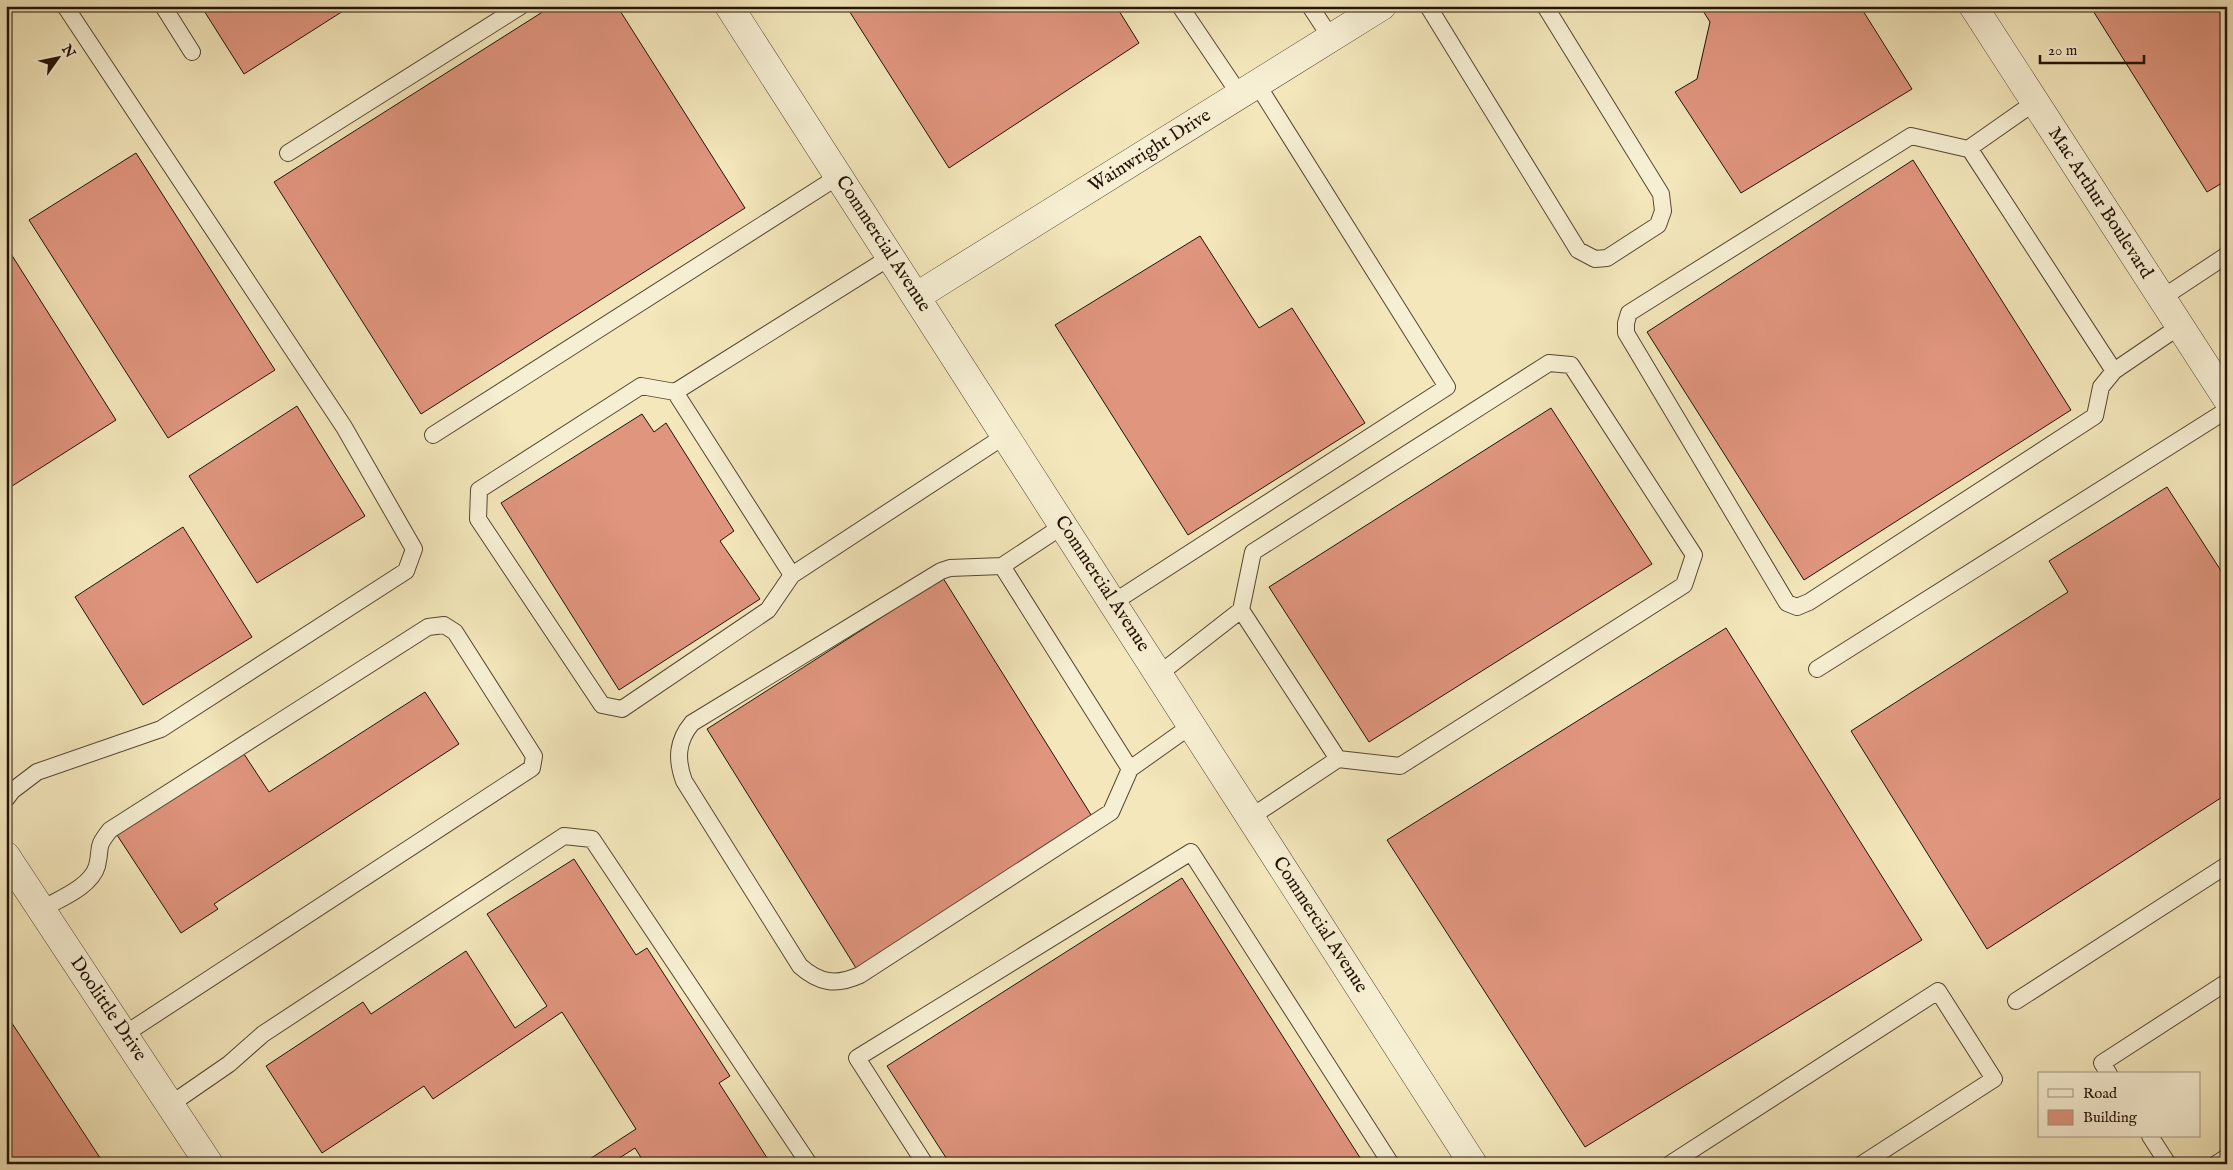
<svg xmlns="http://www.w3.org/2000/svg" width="2233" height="1170" font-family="'IM FELL English',serif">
<rect width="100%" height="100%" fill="#f3e7bb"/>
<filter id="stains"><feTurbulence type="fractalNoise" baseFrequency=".004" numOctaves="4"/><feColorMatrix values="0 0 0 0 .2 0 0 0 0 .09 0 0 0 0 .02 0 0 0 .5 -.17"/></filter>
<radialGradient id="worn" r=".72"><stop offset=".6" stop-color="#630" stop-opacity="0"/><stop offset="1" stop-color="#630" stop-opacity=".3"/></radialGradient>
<!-- building -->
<path fill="#e0957e" stroke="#221204" d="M201,6H351L244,74Z
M552,6H617L745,208L421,414L274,182Z
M846,6H1116L1139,43L949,168Z
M1700,6H1860L1912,89L1741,193L1675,92L1697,79L1710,22Z
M2090,6H2227V180L2207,192Z
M136,153L275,370L168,438L29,220Z
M1913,160L2071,410L1804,580L1647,332Z
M1200,236L1259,328L1292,308L1365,423L1188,535L1055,325Z
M6,246L116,420L9,488L6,483Z
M297,406L365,516L257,583L189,476Z
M1551,408L1652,564L1369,742L1269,587Z
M642,414L654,432L666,423L734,531L720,541L760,599L619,690L501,503Z
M2167,487L2227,580V794L1987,949L1851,731L2068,592L2049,561Z
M183,527L252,637L143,705L75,597Z
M943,578L1093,818L856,968L707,729Z
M1726,628L1922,940L1585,1147L1387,840Z
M425,692L459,744L214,904L218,909L181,933L117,835L244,754L269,792Z
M574,859L636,955L647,948L730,1076L719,1083L771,1164H645L635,1148L610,1164H582L636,1129L562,1012L433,1099L424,1086L322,1153L266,1066L363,1002L371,1014L466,951L515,1028L547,1006L487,914Z
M1182,878L1364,1164H950L887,1066Z
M6,1014L104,1164H6Z"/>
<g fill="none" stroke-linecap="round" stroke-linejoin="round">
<defs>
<path id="service" d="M163,6L192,52
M1180,6L1240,95
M1310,6L1331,38
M1428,6L1578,250L1595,259L1607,258L1658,225L1663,211L1661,194L1545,6
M2035,102L1968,149L1911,136L1629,313L1626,323V333L1787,603L1797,607L1809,602L2095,416L2101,387L2114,371L2180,326
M1969,148L2114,371
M288,153L521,6
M892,256L675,392L641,386L479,490L478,519L602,705L622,709L768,610L792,575L1006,435
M2162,298L2227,255
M675,392L792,575
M433,435L839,176
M1064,525L1002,566L950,568L941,571L692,723C677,741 676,759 684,781L800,966C819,983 836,986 860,975L1111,812L1130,769L1192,725
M1002,566L1130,769
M1114,602L1447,387L1257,84
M1241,610L1338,759
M1817,669L2227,410
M1159,674L1241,610L1253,552L1549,363L1571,365L1694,555L1684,585L1400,766L1338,759L1251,817
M6,799L12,791L37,772L161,729L406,571L414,549L344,427L65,6
M42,909C59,899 91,887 97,866C102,845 95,849 110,830L428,627L444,625L455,632L534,756L532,768L125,1034
M2016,1001L2227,865
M2109,1074L2102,1063L2227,982
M171,1104L229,1064L263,1034L564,836L592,839L809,1164
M2150,1136L2168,1164
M925,1164L857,1058L1191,852L1391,1164
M1670,1164L1938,991L1994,1079L1862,1164
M2216,1164L2227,1157"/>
<path id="minor" d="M729,6L1473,1164
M1973,6L2227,399
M917,296L1382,6
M6,856L209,1164"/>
</defs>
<!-- service casing -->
<use href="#service" stroke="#564732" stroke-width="18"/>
<!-- minor casing -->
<use href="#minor" stroke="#564732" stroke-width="29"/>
<!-- service -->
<use href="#service" stroke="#f7efd3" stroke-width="16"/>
<!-- minor -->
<use href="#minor" stroke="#f7efd3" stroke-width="28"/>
</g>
<g text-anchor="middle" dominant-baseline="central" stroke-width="4.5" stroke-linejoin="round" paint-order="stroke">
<!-- street labels -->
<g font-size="19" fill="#221204" stroke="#f7efd3">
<text transform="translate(1150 151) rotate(-32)">Wainwright Drive</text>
<text transform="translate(2100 203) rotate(57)">Mac Arthur Boulevard</text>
<text transform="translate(883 244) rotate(57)">Commercial Avenue</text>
<text transform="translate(1102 584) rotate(57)">Commercial Avenue</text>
<text transform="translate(1320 925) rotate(57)">Commercial Avenue</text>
<text transform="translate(108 1009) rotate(56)">Doolittle Drive</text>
</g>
</g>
<!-- margin -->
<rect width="2233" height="1170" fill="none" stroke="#f3e7bb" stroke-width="25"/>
<rect x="8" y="8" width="2218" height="1155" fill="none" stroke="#221204" stroke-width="2.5"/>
<rect x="12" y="12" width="2208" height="1145" fill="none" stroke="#221204"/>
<!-- legend -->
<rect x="2038" y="1072" width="162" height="65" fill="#f7efd3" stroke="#a29780"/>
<rect x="2048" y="1089" width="25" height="8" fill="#f7efd3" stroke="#a29780"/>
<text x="2083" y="1098" font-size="15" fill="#221204">Road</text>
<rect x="2048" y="1110" width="25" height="15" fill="#e0957e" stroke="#a29780"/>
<text x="2083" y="1122" font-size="15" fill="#221204">Building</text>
<!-- north arrow -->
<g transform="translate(58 58) rotate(57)" stroke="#f7efd3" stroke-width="4" paint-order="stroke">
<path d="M0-4L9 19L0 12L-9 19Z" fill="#221204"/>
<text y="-8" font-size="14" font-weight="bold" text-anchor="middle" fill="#221204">N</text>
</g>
<!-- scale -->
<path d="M2040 55v8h104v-8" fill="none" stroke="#221204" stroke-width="2.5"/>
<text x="2048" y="55" font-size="15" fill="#221204" stroke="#f7efd3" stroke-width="4" paint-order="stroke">20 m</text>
<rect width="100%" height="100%" filter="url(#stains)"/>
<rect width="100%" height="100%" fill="url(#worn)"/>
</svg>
